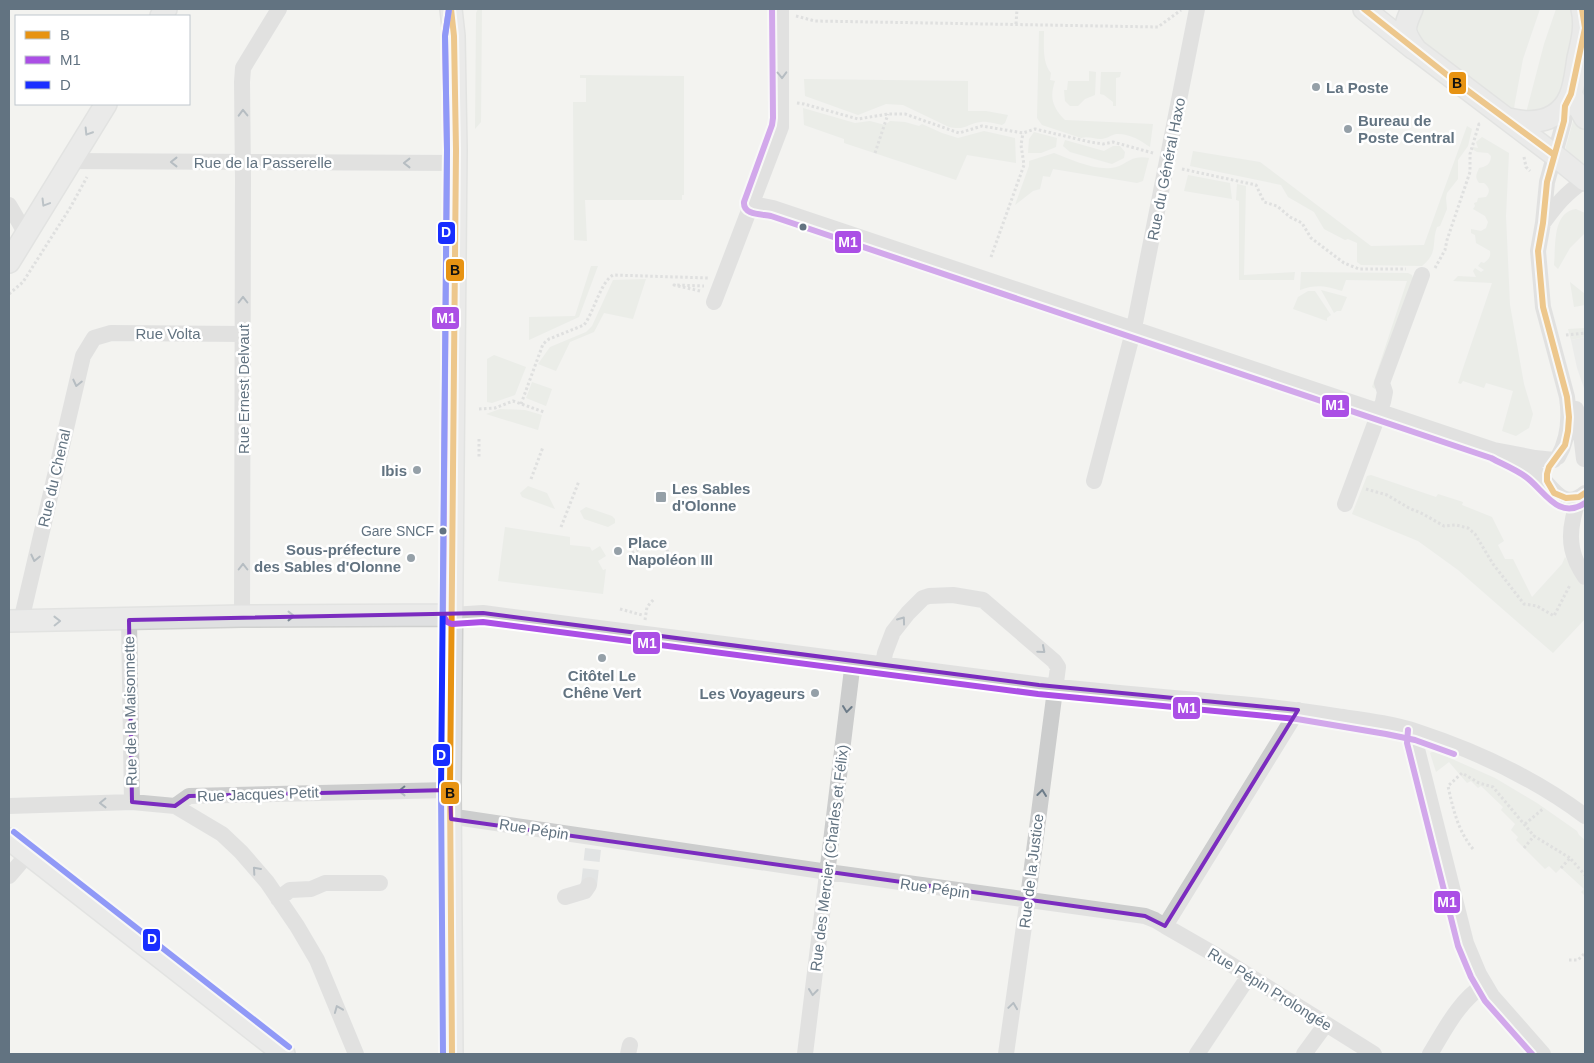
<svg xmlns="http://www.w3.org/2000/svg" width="1594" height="1063" font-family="Arial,sans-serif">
<rect width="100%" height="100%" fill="#f3f3f0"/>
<!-- built -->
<path fill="#e3e4e3" d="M1585,337V391L1577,368L1571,340Z"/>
<!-- green -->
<path fill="#e2e6de" d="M478,9H482L481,122L475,129L476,21V13Z
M1421,9H1540L1523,59L1515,102L1514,109L1511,111C1491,97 1430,59 1421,39C1416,29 1417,19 1421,9Z
M1556,9H1572L1575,18L1562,91L1548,111L1526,113L1544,44Z
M1039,31H1044C1044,44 1042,63 1051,73L1050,80L1055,81C1049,98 1053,108 1065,120L1153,124L1150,147C1140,140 1129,133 1116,134C1111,135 1106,139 1101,139C1093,139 1088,136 1081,138L1042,125L1037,118Z
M1089,71L1096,72L1095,95L1085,99L1078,106H1070L1065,101L1064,90H1067L1068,81H1089Z
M1101,72H1121L1120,77L1116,78V106H1113V102L1104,95L1100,94Z
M580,75L684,76V195H682V200H585L587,241L574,240L573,102H586V78H580Z
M804,79L968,81V111H986L1008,115L1005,123L1002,125C996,124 987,121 981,122C968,123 966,131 949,127L903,105L886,104L858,115L805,96Z
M803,108L855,123L870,121L885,125L890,121L905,122L919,126L922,124L942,133L958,138L984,131L1015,138L1016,163L967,155L956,180L844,143V139L804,125Z
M1573,121H1576L1585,130V173L1564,154Z
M1467,126L1472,129L1468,146L1458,160V179L1447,193L1446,198L1447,209L1440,226L1437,227C1431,244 1439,252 1422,266L1361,265L1357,262V243L1348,239L1345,240L1324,229L1314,212L1288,197L1281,185L1190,166L1193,151L1260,162L1371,246L1424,245Z
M1034,132L1057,138L1056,147L1041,153H1028L1029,139Z
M1482,137L1509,153L1506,216L1510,305L1524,384L1533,414L1529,428L1516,436L1502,431L1513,391L1486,383L1484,388L1463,381L1461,384L1458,383L1492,283L1453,281L1458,276L1476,277L1473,271L1475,268L1481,272L1484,270L1478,266L1481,262L1484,263C1489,259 1491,257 1490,251L1476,243L1475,235L1471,233V229L1481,231L1486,228L1488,222L1485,216L1473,209L1475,206L1474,203L1477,202L1478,198L1486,197C1491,191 1489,187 1484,183H1479C1474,176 1477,174 1479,168C1486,167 1491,164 1491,156L1488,153L1477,152L1472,149L1473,147L1478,148L1476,142Z
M1065,140L1104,151L1113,146H1120L1125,152L1124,158L1112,164L1070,152L1063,146Z
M1054,153C1070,159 1093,170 1111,168C1126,167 1129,154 1149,158L1143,181L1137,183L1053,169L1050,177L1043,176L1040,189L1033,191L1015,205L1029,166V161Z
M1188,175L1230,183L1232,199L1184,191Z
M1237,184L1246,186L1244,275L1295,272L1294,280H1239V201L1236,200Z
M1576,209L1585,213V233L1570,248L1558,269L1554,265C1556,246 1552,212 1576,209Z
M591,266H598L579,317L529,340V317L575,316Z
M1301,272L1408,273L1412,275L1414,281L1412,283L1375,389L1372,387L1407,281L1346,280L1342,291C1325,286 1317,284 1300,290Z
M646,279L633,319L604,313L594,332L570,342L556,371L538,364L550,347L586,332L592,326L613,280Z
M1570,282L1585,294V305L1574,307Z
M1321,290L1347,297L1341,311H1337L1334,313Z
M1308,291H1315L1331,315L1327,318V321L1293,309L1298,297Z
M1585,328V337L1571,340L1568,329Z
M494,355L526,367L515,395L492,403L487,402V359Z
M532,382L552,389L546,406L526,398Z
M500,409L525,410L542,415L538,430L486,414Z
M1371,475L1436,497L1438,494L1463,502L1462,505L1492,517L1504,541L1498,545L1505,559H1513L1532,597L1562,564L1565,557L1585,587V619L1553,653L1458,570L1418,541L1352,514L1367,476Z
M528,486L547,493L555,509L522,497L520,493Z
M586,507L612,516L615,519V523L608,527L584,519L580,511Z
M505,527L570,537V545L590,547L592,551L600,546L606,556L598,561L603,570L606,569L603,594L498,581Z
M1434,751L1495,778L1537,803L1577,831L1579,835L1585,840V896L1581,892L1584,889L1561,868L1556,873L1549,866L1545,869L1516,840L1518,837L1511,830L1515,824L1501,810L1503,807L1481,786L1478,788L1471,781L1467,783L1449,762L1436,772L1430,753Z"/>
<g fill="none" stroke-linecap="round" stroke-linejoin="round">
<!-- minor-tunnel -->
<path stroke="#cfd3d4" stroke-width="16" stroke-dasharray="16 8" stroke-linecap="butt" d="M589,885L593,849"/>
<defs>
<path id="major" d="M451,9L454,36L456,150L450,790L452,1054
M1364,9L1414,49
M1412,9C1403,29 1403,32 1416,50L1553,154L1585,180
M161,16L166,9
M1571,94L1585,118
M1508,119C1533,125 1559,122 1570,96C1575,84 1576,70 1578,58C1582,41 1586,26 1582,9
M9,262L106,104
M9,621L242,616L452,615
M9,839L284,1054"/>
</defs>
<!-- major casing -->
<use href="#major" stroke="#cfd0cf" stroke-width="24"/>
<!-- path -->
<path stroke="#c8c9ca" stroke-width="3" stroke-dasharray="2.5 2.5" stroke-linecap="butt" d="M796,16L815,21L1158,27L1181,10
M1016,24L1017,9
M797,103L804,104L858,119L888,114H905L959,133L982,126L1023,133L1035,129L1090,142L1103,144L1113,142L1153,153
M875,153L888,114
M1524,157L1526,167L1530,171
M1182,169L1256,185L1264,202L1277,206L1290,217L1302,223L1311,238L1344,263L1359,269H1406
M991,257L1024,165L1021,145L1023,133
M1435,268L1445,250L1447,240L1470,172V154L1479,124L1481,125
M700,291L674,285L704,286
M9,294L23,282L70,208L87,177
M1566,335L1585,333
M521,404L543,344L549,339L584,325C594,312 600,283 613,275L708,278
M479,409L495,408L513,401L544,412
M479,439V457
M531,479L543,447
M1366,489L1387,495L1409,508L1423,514L1444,526L1456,525L1468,528L1475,534L1493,564L1524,604L1537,606L1554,616L1570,585
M561,527L579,481
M667,550L672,561
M632,553L643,547
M620,609L642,615
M645,620L647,607L654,599
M1525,824L1544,808
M1524,848L1534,836L1570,858
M1473,849C1458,831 1453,809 1448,786L1462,773L1479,783L1493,787L1534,836
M1561,868L1570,858L1585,875
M1569,960H1578L1585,953"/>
<!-- minor -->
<path stroke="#cccdcd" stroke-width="16" d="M70,161L455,163
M752,204L773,208L1494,450L1535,458L1554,460
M9,205L26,234
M1543,223C1557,204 1565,194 1585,180
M714,302L781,127V9
M1576,409L1579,417L1584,459
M1558,457C1569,438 1570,418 1567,397L1543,307L1538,251L1543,223L1547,182L1564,121L1565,106
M1514,461C1522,464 1531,468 1538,474C1552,486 1563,512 1585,493
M1094,481L1134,328L1197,9
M1581,497C1576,504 1575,510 1573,519C1568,541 1572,558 1585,577
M1345,504L1383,402L1385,392L1382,383L1422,275
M452,615L483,613C667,637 851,661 1035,684C1135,697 1236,700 1335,716C1363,720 1391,723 1418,732C1479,752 1534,778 1585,816
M242,616L243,179L242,82L243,68L279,9
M129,620L132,802
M21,621L83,356L94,338L111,333L243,334
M883,665L885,653L893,632L908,613L923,598L929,596L953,595L983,600L1054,661L1058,667L1027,905L1006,1054
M1417,732L1415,741L1466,943L1479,974L1492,996L1543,1054
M9,806L132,802L175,806L189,796L450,790
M175,806L222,834L241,852L267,882L297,926L317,960L356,1054
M451,819L462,818L828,872L1145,916L1155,920L1165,926L1298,710
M9,876L28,854
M565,897L585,891L589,885
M278,899L290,890L311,889L325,883H380
M1165,926L1219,957L1374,1054
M628,1054L630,1045
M805,1054L853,661
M1197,1054L1249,976
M1304,1054L1326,1024
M1430,1054C1446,1028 1458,1002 1485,984"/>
<!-- major -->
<use href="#major" stroke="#dfe0e1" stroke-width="21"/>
<defs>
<path id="bus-1" d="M451,9L454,36L456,150L450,790L452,1054
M1364,9L1456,82L1553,154
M1582,9L1585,28L1571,94L1565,106L1564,121L1547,182L1543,223L1538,251L1543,307L1567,397L1569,417L1568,431L1565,445L1549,467L1547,474V481L1554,493L1566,498L1579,497L1585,493"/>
<path id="bus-2" d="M449,9L445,36L447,150L443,615L447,622L452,624L483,622L1038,694L1297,719L1386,734L1415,740L1454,754
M772,9L773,118L772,125L744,202C743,215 760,214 771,216L1491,458C1502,464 1515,469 1526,477C1544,490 1558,521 1585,503
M1408,730L1407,743L1458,946L1471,977L1485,1001L1532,1054"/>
<path id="bus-3" d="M14,832L289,1047
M443,1054L441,790L447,150L445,36L449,9"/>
</defs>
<!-- bus-1 casing -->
<use href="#bus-1" stroke="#fff" stroke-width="10"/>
<!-- bus-2 casing -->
<use href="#bus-2" stroke="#fff" stroke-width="10"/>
<!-- bus-3 casing -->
<use href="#bus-3" stroke="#fff" stroke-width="10"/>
<!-- bus-1 -->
<use href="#bus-1" stroke="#e79313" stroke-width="6"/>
<!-- bus-2 -->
<use href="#bus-2" stroke="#ab4fe5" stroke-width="6"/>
<!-- bus-3 -->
<use href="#bus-3" stroke="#192eff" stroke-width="6"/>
</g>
<!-- one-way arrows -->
<defs><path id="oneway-chevron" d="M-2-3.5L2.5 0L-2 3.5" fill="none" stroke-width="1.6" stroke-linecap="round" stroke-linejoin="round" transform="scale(1.25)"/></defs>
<g stroke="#6d7c89">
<use href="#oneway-chevron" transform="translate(782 75) rotate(89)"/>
<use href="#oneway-chevron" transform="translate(243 113) rotate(-91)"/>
<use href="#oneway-chevron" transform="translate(174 162) rotate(-180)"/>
<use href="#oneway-chevron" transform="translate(407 163) rotate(-180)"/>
<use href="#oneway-chevron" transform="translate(243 300) rotate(-90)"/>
<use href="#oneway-chevron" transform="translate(77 383) rotate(103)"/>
<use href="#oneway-chevron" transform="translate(35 558) rotate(103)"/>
<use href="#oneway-chevron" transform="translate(243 567) rotate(-90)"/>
<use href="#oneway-chevron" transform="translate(902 620) rotate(-54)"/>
<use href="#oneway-chevron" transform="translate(1042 650) rotate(41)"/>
<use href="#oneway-chevron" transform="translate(847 709) rotate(97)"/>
<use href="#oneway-chevron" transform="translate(402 791) rotate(179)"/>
<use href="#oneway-chevron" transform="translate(1042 793) rotate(-83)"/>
<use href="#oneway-chevron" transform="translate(103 803) rotate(179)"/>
<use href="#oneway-chevron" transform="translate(256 870) rotate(-131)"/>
<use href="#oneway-chevron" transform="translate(813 992) rotate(97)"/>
<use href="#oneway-chevron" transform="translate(1013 1006) rotate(-82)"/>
<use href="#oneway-chevron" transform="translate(338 1009) rotate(-112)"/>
</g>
<g stroke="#7b8994">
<use href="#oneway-chevron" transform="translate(88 132) rotate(122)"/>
<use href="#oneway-chevron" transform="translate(45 203) rotate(121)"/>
<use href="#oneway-chevron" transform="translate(291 616)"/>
<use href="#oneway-chevron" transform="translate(57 621) rotate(-1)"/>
</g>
<!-- marked area -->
<path d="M0 0H1594V1063H0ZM483,613L1039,685L1298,710L1165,926L1145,916L451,819L450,790L189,796L175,806L132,802L129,620Z" fill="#f3f3f0" fill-opacity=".55" fill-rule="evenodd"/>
<path fill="none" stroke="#7b2cbf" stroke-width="4" stroke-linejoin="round" d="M483,613L1039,685L1298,710L1165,926L1145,916L451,819L450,790L189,796L175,806L132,802L129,620Z"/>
<!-- markers -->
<g fill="#95a0a8" stroke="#fff" stroke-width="2">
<circle cx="1316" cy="87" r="5"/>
<circle cx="1348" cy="129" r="5"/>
<circle cx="417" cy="470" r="5"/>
<rect x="655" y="491" width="12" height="12" rx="2.5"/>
<circle cx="618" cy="551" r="5"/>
<circle cx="411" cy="558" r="5"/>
<circle cx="602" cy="658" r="5"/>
<circle cx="815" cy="693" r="5"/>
</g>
<g fill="#627381" stroke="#fff" stroke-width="2">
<circle cx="803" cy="227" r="4.5"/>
<circle cx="443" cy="531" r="4.5"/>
</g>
<g text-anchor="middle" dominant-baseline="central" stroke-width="5" stroke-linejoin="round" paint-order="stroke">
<!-- bus labels -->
<g font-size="14" fill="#627381" stroke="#fff" text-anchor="end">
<text x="434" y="531">Gare SNCF</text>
</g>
<!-- poi labels -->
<g font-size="15" font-weight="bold" fill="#627381" stroke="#fff" text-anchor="start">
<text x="1326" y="87">La Poste</text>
<text x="1358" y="120">Bureau de<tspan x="1358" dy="17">Poste Central</tspan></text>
<text x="407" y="470" text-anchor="end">Ibis</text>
<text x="672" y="488">Les Sables<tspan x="672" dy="17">d'Olonne</tspan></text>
<text x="628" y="542">Place<tspan x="628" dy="17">Napoléon III</tspan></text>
<text x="401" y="549" text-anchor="end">Sous-préfecture<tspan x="401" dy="17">des Sables d'Olonne</tspan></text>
<text x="602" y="675" text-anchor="middle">Citôtel Le<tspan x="602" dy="17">Chêne Vert</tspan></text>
<text x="805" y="693" text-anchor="end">Les Voyageurs</text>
</g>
<!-- street labels -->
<g font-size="15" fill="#627381" stroke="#fff">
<text x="263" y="162">Rue de la Passerelle</text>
<text transform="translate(1166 169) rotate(-79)">Rue du Général Haxo</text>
<text x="168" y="333">Rue Volta</text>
<text transform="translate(243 389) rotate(-90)">Rue Ernest Delvaut</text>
<text transform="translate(54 478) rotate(-77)">Rue du Chenal</text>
<text transform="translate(130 711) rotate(-91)">Rue de la Maisonnette</text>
<text transform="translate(258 794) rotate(-2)">Rue Jacques Petit</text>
<text transform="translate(534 829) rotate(9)">Rue Pépin</text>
<text transform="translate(829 858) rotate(-83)">Rue des Mercier (Charles et Félix)</text>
<text transform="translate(1031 871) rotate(-83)">Rue de la Justice</text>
<text transform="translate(935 888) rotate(8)">Rue Pépin</text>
<text transform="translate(1270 989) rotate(32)">Rue Pépin Prolongée</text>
</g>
</g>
<g stroke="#fff" stroke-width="2">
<rect x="1448" y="71" width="19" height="24" rx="5" fill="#e79313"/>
<rect x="437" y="221" width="19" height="24" rx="5" fill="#192eff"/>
<rect x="834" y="230" width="28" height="24" rx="5" fill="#ab4fe5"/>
<rect x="445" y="258" width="20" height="24" rx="5" fill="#e79313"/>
<rect x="431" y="306" width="29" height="24" rx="5" fill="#ab4fe5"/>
<rect x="1321" y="394" width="29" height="24" rx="5" fill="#ab4fe5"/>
<rect x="632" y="631" width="29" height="24" rx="5" fill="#ab4fe5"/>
<rect x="1172" y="696" width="29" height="24" rx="5" fill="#ab4fe5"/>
<rect x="432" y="743" width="19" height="24" rx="5" fill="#192eff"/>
<rect x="440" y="781" width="20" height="24" rx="5" fill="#e79313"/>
<rect x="1433" y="890" width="28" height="24" rx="5" fill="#ab4fe5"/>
<rect x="142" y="928" width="19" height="24" rx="5" fill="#192eff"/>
</g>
<g font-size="14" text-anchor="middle" font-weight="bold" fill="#fff">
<text x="446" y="237">D</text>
<text x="848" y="247">M1</text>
<text x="446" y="323">M1</text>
<text x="1335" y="410">M1</text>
<text x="647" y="648">M1</text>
<text x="1187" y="713">M1</text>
<text x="441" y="760">D</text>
<text x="1447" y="907">M1</text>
<text x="152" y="944">D</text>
</g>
<g font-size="14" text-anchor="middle" font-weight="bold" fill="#111">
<text x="1457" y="88">B</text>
<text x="455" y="275">B</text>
<text x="450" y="798">B</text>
</g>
<!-- border -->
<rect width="1594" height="1063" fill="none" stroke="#627381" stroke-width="20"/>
<!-- legend -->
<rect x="15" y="15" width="175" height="90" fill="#ffffff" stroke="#c0c7cd"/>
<rect x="25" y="31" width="25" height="8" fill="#e79313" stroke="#c0c7cd"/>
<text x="60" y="40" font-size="15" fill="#627381">B</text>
<rect x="25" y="56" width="25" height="8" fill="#ab4fe5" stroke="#c0c7cd"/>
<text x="60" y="65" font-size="15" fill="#627381">M1</text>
<rect x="25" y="81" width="25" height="8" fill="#192eff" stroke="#c0c7cd"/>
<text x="60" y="90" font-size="15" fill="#627381">D</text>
</svg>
